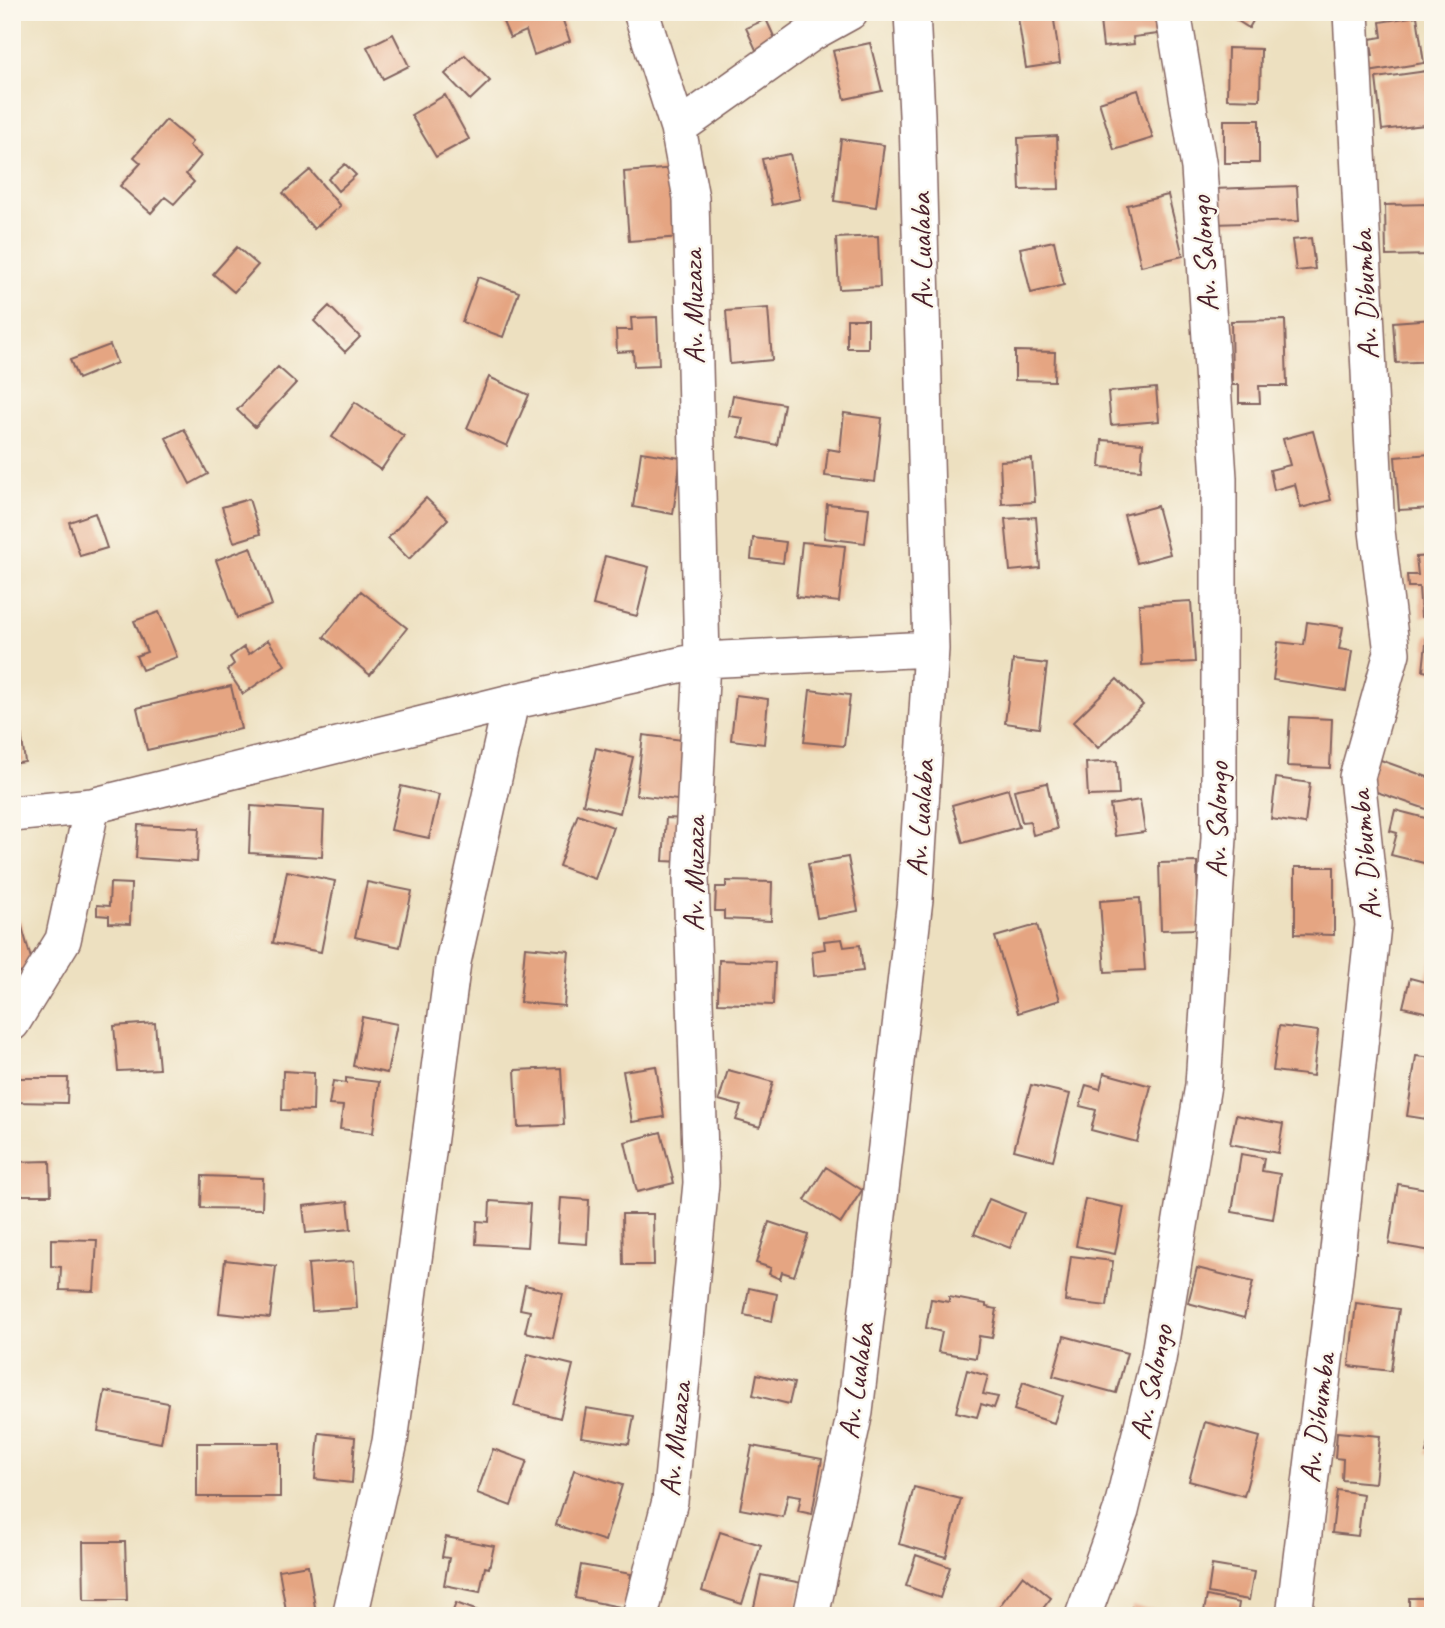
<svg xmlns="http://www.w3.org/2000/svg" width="1445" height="1628" font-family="Caveat,sans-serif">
<rect width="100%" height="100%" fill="#fbf7ec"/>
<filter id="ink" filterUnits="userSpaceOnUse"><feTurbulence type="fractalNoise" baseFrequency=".0143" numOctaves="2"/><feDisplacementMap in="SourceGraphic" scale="14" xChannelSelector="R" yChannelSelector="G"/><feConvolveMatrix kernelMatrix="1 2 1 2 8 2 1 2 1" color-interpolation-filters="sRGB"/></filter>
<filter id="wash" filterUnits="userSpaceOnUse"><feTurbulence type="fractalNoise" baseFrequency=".00686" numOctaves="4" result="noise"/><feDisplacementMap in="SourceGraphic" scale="28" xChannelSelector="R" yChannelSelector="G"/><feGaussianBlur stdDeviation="1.57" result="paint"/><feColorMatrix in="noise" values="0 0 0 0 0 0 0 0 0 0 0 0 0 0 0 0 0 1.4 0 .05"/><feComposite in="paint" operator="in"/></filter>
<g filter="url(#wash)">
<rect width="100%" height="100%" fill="#ede0c0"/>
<g id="blocks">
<!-- building -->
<path fill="#e5a582" d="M519,12H560L570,41L534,55L526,31L510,38L503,22L520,16Z
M1099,12H1156L1158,34L1133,37L1134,44L1103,47Z
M1224,12H1258L1249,28Z
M1053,13L1060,63L1026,68L1018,18Z
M1417,16L1424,63L1368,72L1365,56H1373L1370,39L1382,37L1380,22Z
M766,19L777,43L757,52L746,28Z
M393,34L409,66L383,79L367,47Z
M870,43L882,91L845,99L833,51Z
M1228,48L1261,49L1260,100L1227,99Z
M465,55L490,81L470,100L445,74Z
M1427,71L1433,124L1382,130L1376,78Z
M1138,90L1153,138L1114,150L1099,102Z
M445,95L469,139L436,157L411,115Z
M166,120L192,142L189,146L201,156L186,174L194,182L174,204L165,197L151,213L120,186L141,163L134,157Z
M1224,120H1259V163H1224Z
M1057,136L1059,189L1020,190L1018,138Z
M841,139L884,145L876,207L834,201Z
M790,154L800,199L772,205L762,159Z
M345,164L356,175L338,191L328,179Z
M676,168L681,237L629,241L624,172Z
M310,170L340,206L314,229L283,193Z
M1297,186L1299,221L1215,224L1214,189Z
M1168,195L1183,256L1141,266L1127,205Z
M1430,204L1431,255L1386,256L1385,205Z
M878,236L880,287L839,289L836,238Z
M1311,238L1315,269L1296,271L1292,240Z
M1054,241L1064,285L1031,293L1020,248Z
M237,247L258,265L234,292L213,274Z
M478,277L519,292L503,337L462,322Z
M329,306L360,337L345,352L314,321Z
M768,308L772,360L730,364L726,311Z
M657,317L659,365L634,366L633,351L617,352L616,330H632L631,318Z
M847,319H868V348H847Z
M1433,319V361L1396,363L1393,322Z
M1285,320L1287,386H1259L1260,403H1239V385H1232L1231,321Z
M110,345L117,363L78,379L70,360Z
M1015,351L1055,352L1054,381L1015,380Z
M278,367L296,383L255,427L237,410Z
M489,377L529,395L507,446L467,428Z
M1156,388L1159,421L1111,425L1108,392Z
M733,395L784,404L777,445L739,437L743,418L729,416Z
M355,402L404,436L381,470L332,437Z
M844,413L882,418L875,482L825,476L828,449L840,451Z
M184,429L208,474L190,484L166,438Z
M1313,431L1331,500L1301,508L1295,484L1274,490L1270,470L1290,465L1283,439Z
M1102,440L1143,443L1141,470L1100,467Z
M641,452L681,458L673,514L633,507Z
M1430,454L1433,508L1399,510L1395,457Z
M1032,459L1035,502L1002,504L1000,461Z
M426,498L448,519L409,559L388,538Z
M249,499L260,534L234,542L222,507Z
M827,504L869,508L865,543L824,538Z
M1157,506L1170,554L1137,563L1124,515Z
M95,513L107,548L80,556L69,522Z
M1036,517L1040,568L1010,571L1005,519Z
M753,538L786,542L783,563L751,559Z
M802,542L845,546L839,602L796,597Z
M251,547L272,605L237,618L216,560Z
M605,556L649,567L637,616L593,605Z
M1433,556V616L1421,617L1419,587H1408L1407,575H1418L1416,557Z
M361,591L407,628L370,675L324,637Z
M1191,601L1195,662L1142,665L1139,604Z
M159,612L177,657L142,670L136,656L147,652L134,621Z
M1307,622L1343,627L1339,649L1352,651L1346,691L1273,680L1278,642L1304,645Z
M1427,634L1433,635V673L1423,671Z
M268,640L285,665L243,694L227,670L234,664L230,657L244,647L249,654Z
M1013,660L1047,664L1039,728L1005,723Z
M1117,679L1143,705L1098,748L1073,722Z
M231,686L241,729L147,750L137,708Z
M810,690L850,695L844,746L804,742Z
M12,691H16L17,721H12Z
M736,695L768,699L764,744L731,740Z
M1290,717L1332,719L1330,768L1287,766Z
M20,725L25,762L12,764V726Z
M643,735L691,741L685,801L636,795Z
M596,748L633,757L620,813L583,804Z
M1375,758L1433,779L1432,811L1365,788Z
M1117,761L1119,795L1088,796L1086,763Z
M1276,778L1310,783L1305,824L1271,819Z
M1047,783L1057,829L1033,835L1030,821L1022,822L1014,790Z
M401,786L439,795L429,838L391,830Z
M1008,789L1019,827L963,843L952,805Z
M1140,800L1145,832L1115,836L1110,805Z
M251,806L324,811L322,857L249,853Z
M1395,810L1433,820V846L1428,864L1391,855L1397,833L1390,831Z
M578,814L613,827L595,879L559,866Z
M666,818L687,819L685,862L663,861Z
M138,825L199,828L197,862L136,858Z
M848,857L858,911L817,918L808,864Z
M1197,862L1198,929L1161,930L1159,863Z
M1295,867H1334V935L1295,934Z
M287,871L335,881L321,952L273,943Z
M726,881L772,882L771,921L724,919V911H715L716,887H726Z
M367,882L412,891L400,947L355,937Z
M110,883L131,884L130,924L109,923V916L97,915V905L109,906Z
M1140,898L1145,970L1105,972L1100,901Z
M20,920L34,969L12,975V922Z
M1037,925L1060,1000L1018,1013L995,937Z
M842,939L844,947L860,945L863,971L814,976L812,951L825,949L824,941Z
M525,947L569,951L564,1006L520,1002Z
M1432,954L1433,1014L1403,1007L1410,978L1425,982Z
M719,960L775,962L773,1005L718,1003Z
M362,1017L397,1024L387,1073L353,1066Z
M155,1023L159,1069L118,1071L114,1026Z
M1279,1026L1318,1031L1313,1076L1273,1071Z
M1416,1056L1433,1058V1120L1407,1116Z
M656,1066L664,1117L632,1122L623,1071Z
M561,1068L564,1125L518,1127L515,1070Z
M728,1070L773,1082L760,1127L736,1120L741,1106L719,1100Z
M283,1071L314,1073L313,1111L282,1110Z
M1104,1073L1151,1086L1137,1142L1091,1130L1096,1110L1080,1106L1086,1085L1100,1089Z
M14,1078H68L67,1103L13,1102Z
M346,1078L379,1082L373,1133L340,1129L343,1106L329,1105L333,1081L346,1083Z
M1031,1085L1070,1094L1053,1160L1014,1150Z
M1236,1115L1283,1124L1278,1153L1230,1144Z
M661,1132L674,1183L637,1192L625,1142Z
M1241,1154L1264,1158L1262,1171L1280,1174L1273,1219L1232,1212Z
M50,1161L51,1195H12V1162Z
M826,1167L862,1190L841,1223L805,1200Z
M202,1176L263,1178L262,1209L201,1208Z
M1398,1184L1433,1190L1432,1251L1389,1244Z
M561,1198L589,1200L587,1244L558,1242Z
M989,1199L1024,1213L1010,1248L974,1234Z
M1085,1199L1124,1207L1115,1254L1076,1246Z
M348,1201L351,1229L306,1233L303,1206Z
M490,1201L530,1204L527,1247L476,1244L477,1221L489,1222Z
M622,1214H653L654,1265H623Z
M769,1222L808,1235L794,1276L782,1272L780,1279L769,1274L771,1268L756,1263Z
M51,1239L97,1240L94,1291L60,1290L61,1267L51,1266Z
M1071,1256L1113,1261L1107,1306L1065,1301Z
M225,1260L276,1266L270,1318L219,1313Z
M354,1261L357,1308L312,1311L308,1264Z
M1197,1268L1253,1282L1244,1318L1188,1303Z
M525,1285L563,1294L553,1338L525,1332L530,1311L520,1309Z
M749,1288L777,1294L772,1321L744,1315Z
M949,1297L986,1304V1307L997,1309L992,1338L979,1336L976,1358L938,1352L942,1332L926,1328L931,1299L949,1302Z
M1356,1303L1399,1309L1391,1371L1349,1366Z
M1064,1336L1127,1353L1116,1393L1053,1376Z
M528,1354L573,1365L560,1418L514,1406Z
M967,1370L988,1376L983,1394L998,1397L994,1408L981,1404L977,1417L956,1412Z
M757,1374L794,1383L789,1404L753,1395Z
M1023,1382L1063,1396L1054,1423L1014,1410Z
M105,1391L168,1403L161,1443L98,1431Z
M586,1408L634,1416L629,1444L581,1437Z
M1205,1422L1260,1437L1244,1496L1189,1481Z
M1337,1432L1380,1436L1375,1483L1342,1480L1343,1459L1335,1458Z
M319,1433L355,1437L352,1483L315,1479Z
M1432,1433H1433V1454L1426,1453Z
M197,1443H280V1497H197Z
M752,1446L822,1459L812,1514L798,1511L801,1496L788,1494L783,1517L740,1509Z
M493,1449L527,1461L511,1506L477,1493Z
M574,1470L622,1485L605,1541L556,1525Z
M914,1487L961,1499L946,1557L899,1544Z
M1337,1490L1363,1494L1358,1536L1332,1533Z
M720,1532L761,1545L742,1604L702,1591Z
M446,1537L494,1546L489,1568L485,1567L480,1592L444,1585L449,1558L442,1557Z
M83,1542H125L127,1600H84Z
M916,1555L950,1567L940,1598L906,1586Z
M308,1565L316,1613L287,1616L279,1570Z
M581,1565L631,1574L625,1608L575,1598Z
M1212,1565L1254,1572L1249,1600L1208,1593Z
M761,1575L802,1583L795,1616H752Z
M1023,1575L1051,1598L1037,1616H992Z
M1207,1596L1239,1603L1237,1616H1203Z
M1409,1598H1433V1616H1409Z
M456,1603L489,1615V1616H451Z
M1132,1607L1167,1611L1166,1616H1131Z"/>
</g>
</g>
<g filter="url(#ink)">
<use href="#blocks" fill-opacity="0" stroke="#83635f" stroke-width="2"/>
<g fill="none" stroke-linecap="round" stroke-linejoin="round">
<defs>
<path id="minor" d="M678,128L812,33L850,12
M12,814L92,806L511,702L702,660L931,649
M12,1023L63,940L92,806
M350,1616L390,1442L453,962L511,702
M640,1616L670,1501L701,1183L691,879L702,660L691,198L678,128L641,12
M811,1616L855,1412L915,899L931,649L917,115L912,12
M1083,1616L1121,1511L1158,1360L1203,1085L1219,838V478L1199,168L1173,12
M1294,1616L1336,1269L1373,925L1357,777L1392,653L1377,531L1351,12"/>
</defs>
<!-- minor casing -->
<use href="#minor" stroke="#83635f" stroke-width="38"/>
<!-- minor -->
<use href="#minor" stroke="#fff" stroke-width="35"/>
</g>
</g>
<g text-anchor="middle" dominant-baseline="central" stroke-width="5" stroke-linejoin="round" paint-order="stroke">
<!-- street labels -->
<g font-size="30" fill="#4a1f2b" stroke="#fbf7ec">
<text transform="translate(921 251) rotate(-91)">Av. Lualaba</text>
<text transform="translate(1204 254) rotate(-94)">Av. Salongo</text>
<text transform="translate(1365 295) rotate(-93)">Av. Dibumba</text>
<text transform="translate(693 307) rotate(-91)">Av. Muzaza</text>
<text transform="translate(920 818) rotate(-86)">Av. Lualaba</text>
<text transform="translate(1217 820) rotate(-89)">Av. Salongo</text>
<text transform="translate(1365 855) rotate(-95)">Av. Dibumba</text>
<text transform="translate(694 874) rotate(-89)">Av. Muzaza</text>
<text transform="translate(856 1381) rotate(-82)">Av. Lualaba</text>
<text transform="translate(1151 1382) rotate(-78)">Av. Salongo</text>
<text transform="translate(1317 1418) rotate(-83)">Av. Dibumba</text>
<text transform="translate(675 1439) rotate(-84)">Av. Muzaza</text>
</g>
</g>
<!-- margin -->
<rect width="1445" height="1628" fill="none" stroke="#fbf7ec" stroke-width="42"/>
</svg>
